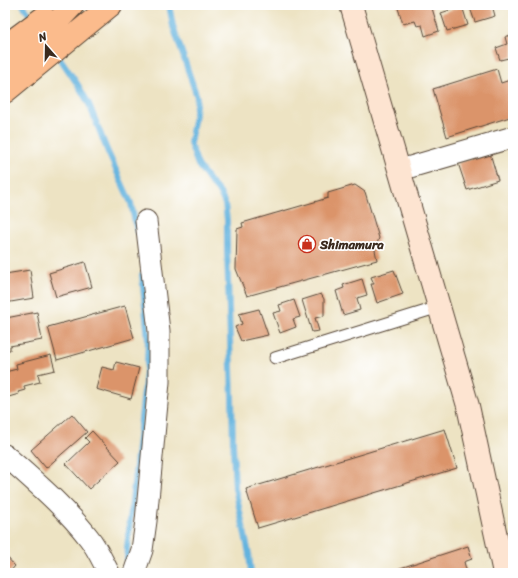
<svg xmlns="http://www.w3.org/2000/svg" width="518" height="578" font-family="Sriracha,sans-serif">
<rect width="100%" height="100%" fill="#fff"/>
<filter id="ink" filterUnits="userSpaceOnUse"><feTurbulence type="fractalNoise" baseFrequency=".025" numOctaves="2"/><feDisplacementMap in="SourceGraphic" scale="8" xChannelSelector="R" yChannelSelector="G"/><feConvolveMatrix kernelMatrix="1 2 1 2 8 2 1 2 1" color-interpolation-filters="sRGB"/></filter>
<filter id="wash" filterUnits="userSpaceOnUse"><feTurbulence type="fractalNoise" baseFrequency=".012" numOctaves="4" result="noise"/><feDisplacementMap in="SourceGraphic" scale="16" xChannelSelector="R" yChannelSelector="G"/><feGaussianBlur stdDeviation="0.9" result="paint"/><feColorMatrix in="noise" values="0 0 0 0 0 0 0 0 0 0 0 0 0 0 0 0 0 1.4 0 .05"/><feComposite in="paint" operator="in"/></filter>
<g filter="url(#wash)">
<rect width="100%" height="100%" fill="#ede3c3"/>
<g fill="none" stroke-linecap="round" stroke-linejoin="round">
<!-- stream -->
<path stroke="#64b3de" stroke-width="6" d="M23,5L33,20
M169,5L173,26L197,97L194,121L190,143L198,165L212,184L220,193L225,204L227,220V251L232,397L233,446L235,488L249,554L251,573
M57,54L78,85L89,104L107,150L131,203L137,232
M127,567V548L147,364L148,339L142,275"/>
</g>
<g id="blocks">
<!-- building -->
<path fill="#db946b" d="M397,5H431L439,31L425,36L422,25L417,26L415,21L403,24Z
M469,5H492L495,16L475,22Z
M462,6L468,25L447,31L441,13Z
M513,34V57L500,60L496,48L507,44L505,37Z
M497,69L501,83L513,79V116L447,137L433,89Z
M490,153L498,180L467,190L458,163Z
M355,185L365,192L379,238L375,250L377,260L247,296L236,269L237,229L243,227L242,223L328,198V193Z
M85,262L92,287L56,297L49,273Z
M30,270L34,298L5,303V274Z
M394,270L403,294L377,303L371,284H374L371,277Z
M362,279L367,295L357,298L360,310L343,315L336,291L344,288L343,285Z
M321,294L324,299V316L315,318L319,331L312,332L302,300Z
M294,300L300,317L293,319L296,327L280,333L273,313L281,311L279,305Z
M125,306L134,338L57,360L48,327Z
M259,309L268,335L241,341L235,327L242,324L239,314Z
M37,312L42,340L10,346V350H5V329L7,328L6,318Z
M51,355L55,370L38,374L40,382L24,386L25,390L18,392L19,394L5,398V372L17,369L16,364Z
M116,362L139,368L131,399L96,389L102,367L114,370Z
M72,414L87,432L46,468L31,450Z
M445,429L457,468L258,528L246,489Z
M92,431L120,461L89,489L66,464L89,442L85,438Z
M468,546L472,559L464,562L467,573H385Z
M5,555L15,566L9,573H5Z"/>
</g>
</g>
<g filter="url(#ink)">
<use href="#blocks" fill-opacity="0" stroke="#564637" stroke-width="1"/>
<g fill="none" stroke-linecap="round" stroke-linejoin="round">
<defs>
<path id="lane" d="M275,358L439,307"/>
<path id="street" d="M400,170L513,137
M5,455C34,481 65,507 89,538C97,548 103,562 109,573
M134,573L142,550L146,521L159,382V331L146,221"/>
<path id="secondary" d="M351,5L468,406L504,573"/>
<path id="highway" d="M5,46L44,17
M5,70L56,23L73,5
M5,92L111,5"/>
</defs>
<!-- lane casing -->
<use href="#lane" stroke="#564637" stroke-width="13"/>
<!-- street casing -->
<use href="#street" stroke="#564637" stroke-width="23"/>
<!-- secondary casing -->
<use href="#secondary" stroke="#564637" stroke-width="24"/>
<!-- highway casing -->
<use href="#highway" stroke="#564637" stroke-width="24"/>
<!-- lane -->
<use href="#lane" stroke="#fff" stroke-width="11"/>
<!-- street -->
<use href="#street" stroke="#fff" stroke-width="21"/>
<!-- secondary -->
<use href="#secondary" stroke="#fde4d1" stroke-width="22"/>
<!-- highway -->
<use href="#highway" stroke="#fbbb8c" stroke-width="22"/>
</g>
</g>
<!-- icons -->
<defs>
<symbol id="shop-ring" viewBox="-11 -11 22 22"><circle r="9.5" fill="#fff" stroke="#c8321e" stroke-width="1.5"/><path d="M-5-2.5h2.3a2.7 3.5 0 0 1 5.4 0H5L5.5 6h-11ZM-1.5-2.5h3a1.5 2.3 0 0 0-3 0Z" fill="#c8321e"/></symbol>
</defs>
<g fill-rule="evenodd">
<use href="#shop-ring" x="297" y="234" width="20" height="20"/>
</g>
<g text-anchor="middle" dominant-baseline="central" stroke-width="3.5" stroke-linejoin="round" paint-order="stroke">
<!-- poi labels -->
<g font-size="13" font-weight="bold" fill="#3b2a1e" stroke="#fff" text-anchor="start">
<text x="320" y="244">Shimamura</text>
</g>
</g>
<!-- margin -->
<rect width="518" height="578" fill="none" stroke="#fff" stroke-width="20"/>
<!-- north arrow -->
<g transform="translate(46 46) rotate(340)" stroke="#ffffff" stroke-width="3" paint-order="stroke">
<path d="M0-3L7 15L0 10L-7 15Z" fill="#3b2a1e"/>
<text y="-6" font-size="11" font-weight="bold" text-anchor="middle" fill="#3b2a1e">N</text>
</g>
</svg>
